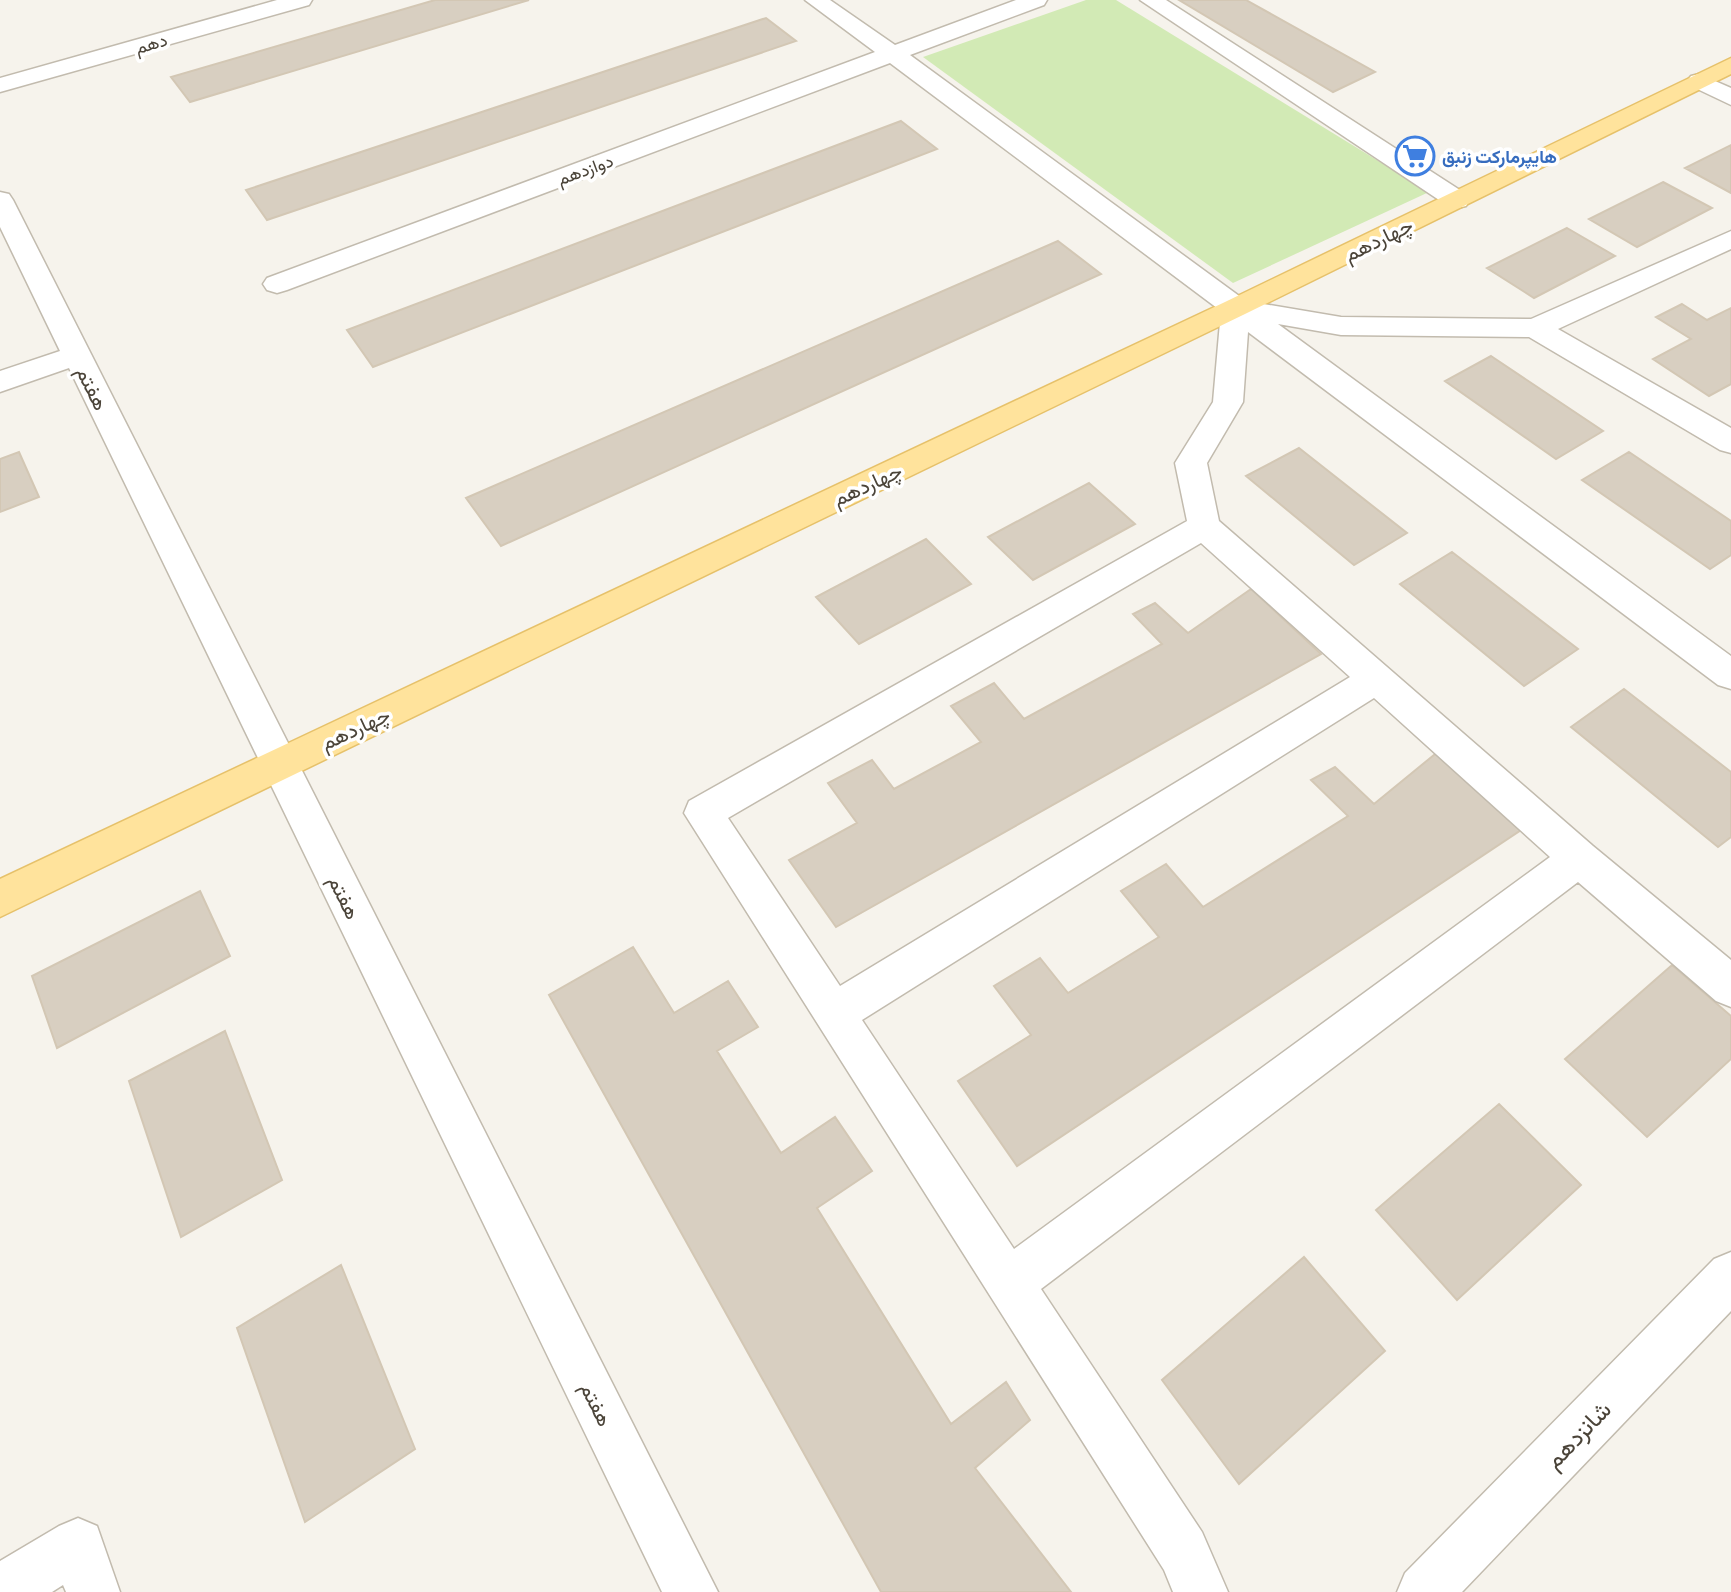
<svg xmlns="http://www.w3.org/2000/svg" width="1731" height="1592" font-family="Manrope,Vazirmatn,sans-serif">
<rect width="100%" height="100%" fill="#f6f3ec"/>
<!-- green -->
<path fill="#d2eab5" d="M1086,0H1116L1429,192L1233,283L923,57Z"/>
<!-- building -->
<path fill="#d8cfc1" stroke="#d3c7b4" stroke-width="2" d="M435,0H529L190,102L171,77Z
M1179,0H1246L1375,72L1333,92Z
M766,18L796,41L267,220L246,190Z
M901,121L937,149L373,367L347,330Z
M1731,145V193L1685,168Z
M1663,182L1712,208L1637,247L1589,219Z
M1567,228L1615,256L1534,298L1487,268Z
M1058,241L1101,274L501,546L466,498Z
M1682,304L1707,320L1731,308V384L1709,396L1653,359L1691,339L1656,317Z
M1491,356L1603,431L1556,459L1445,381Z
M1299,448L1407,533L1354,565L1246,476Z
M19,452L39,497L0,512V459Z
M1629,452L1731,521V555L1710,569L1582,480Z
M1089,483L1135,524L1033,580L988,537Z
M926,539L971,584L859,644L816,597Z
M1452,552L1578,649L1524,686L1400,584Z
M1251,589L1321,654L836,927L789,860L857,823L828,783L872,760L894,789L981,742L951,706L994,683L1024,719L1162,644L1133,614L1155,603L1188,633Z
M1624,689L1731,772V837L1718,847L1571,727Z
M1440,750L1524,828L1017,1166L958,1081L1031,1035L994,986L1040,958L1068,993L1159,937L1121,891L1166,864L1203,907L1348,816L1311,780L1335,767L1374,804Z
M200,891L230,956L57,1048L32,976Z
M633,947L674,1013L728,981L758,1027L717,1051L781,1153L835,1117L872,1171L817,1208L951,1424L1006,1382L1030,1420L975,1468L1071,1592H881L549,995Z
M1672,965L1731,1016V1059L1647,1137L1565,1059Z
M225,1031L282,1180L181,1237L129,1081Z
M1499,1104L1581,1185L1457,1300L1376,1210Z
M1304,1257L1385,1351L1239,1484L1162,1380Z
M341,1265L415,1449L305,1522L237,1328Z"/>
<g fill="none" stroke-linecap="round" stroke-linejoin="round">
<defs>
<path id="minor" d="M277,0H312L309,5L0,92V78Z
M805,0H830L895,45L1016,0H1047L1044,5L910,55L1246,301L1341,317L1531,319L1731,231V249L1558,329L1731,428V453L1720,450L1529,337L1341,335L1278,324L1731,656V689L1718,685L1248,332L1243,402L1207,463L1219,521L1593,846L1731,960V1007L1716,1001L1578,882L1041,1289L1202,1532L1228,1592H1173L1164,1570L684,813L689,801L1187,521L1175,463L1213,402L1221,311L890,63L287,290L277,293L267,290L263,284L267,278L875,52ZM1201,543L1350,677L840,986L728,818ZM1374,698L1550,857L1014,1249L862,1020Z
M1140,0H1166L1466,194L1470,200L1466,206L1457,208L1448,206Z
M1699,74L1731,88V105L1691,86L1687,81L1691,76Z
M0,192L9,194L13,200L718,1592H662L69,368L0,392V371L60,351L0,227Z
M1731,1252V1311L1462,1592H1397L1405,1573L1714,1259Z
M78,1518L97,1526L120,1592H66L63,1585L52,1592H0V1561L59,1526Z"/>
<path id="major" d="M1731,58V74L1245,314L0,917V879L1225,302Z"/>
</defs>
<!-- minor casing -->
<use href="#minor" stroke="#c2bbae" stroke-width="3"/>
<!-- major casing -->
<use href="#major" stroke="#e6c16a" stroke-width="3"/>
<!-- minor -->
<use href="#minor" fill="#fff" fill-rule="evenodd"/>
<!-- major -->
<use href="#major" fill="#ffe39c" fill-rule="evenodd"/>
</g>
<!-- icons -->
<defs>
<symbol id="supermarket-ring" viewBox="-11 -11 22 22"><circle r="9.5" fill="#fff" stroke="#3f7fe0" stroke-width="1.5"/><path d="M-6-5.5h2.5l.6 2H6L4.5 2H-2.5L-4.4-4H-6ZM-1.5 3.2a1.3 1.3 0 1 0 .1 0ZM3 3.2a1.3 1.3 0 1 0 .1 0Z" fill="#3f7fe0"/></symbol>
</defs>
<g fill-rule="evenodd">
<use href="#supermarket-ring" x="1393" y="134" width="44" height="44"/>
</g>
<g text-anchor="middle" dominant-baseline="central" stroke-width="7" stroke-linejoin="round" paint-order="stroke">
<!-- far-street labels -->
<g font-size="18" fill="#4b4439" stroke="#fff">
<text transform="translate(151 43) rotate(-16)">دهم</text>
<text transform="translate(585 169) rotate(-20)">دوازدهم</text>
</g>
<!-- far-shop labels -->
<g font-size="18" font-weight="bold" fill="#366cbe" stroke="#fff" text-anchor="start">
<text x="1442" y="156">هایپرمارکت زنبق</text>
</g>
<!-- street labels -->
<g font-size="21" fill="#4b4439" stroke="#fff">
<text transform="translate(1378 239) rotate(-26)">چهاردهم</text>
<text transform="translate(93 388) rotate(64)">هفتم</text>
<text transform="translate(867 484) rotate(-25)">چهاردهم</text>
<text transform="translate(355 728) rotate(-25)">چهاردهم</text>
<text transform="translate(345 897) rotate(64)">هفتم</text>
<text transform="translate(597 1404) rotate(64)">هفتم</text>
</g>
<!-- near-street labels -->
<g font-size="24" fill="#4b4439" stroke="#fff">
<text transform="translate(1577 1434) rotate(-46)">شانزدهم</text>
</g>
</g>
</svg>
